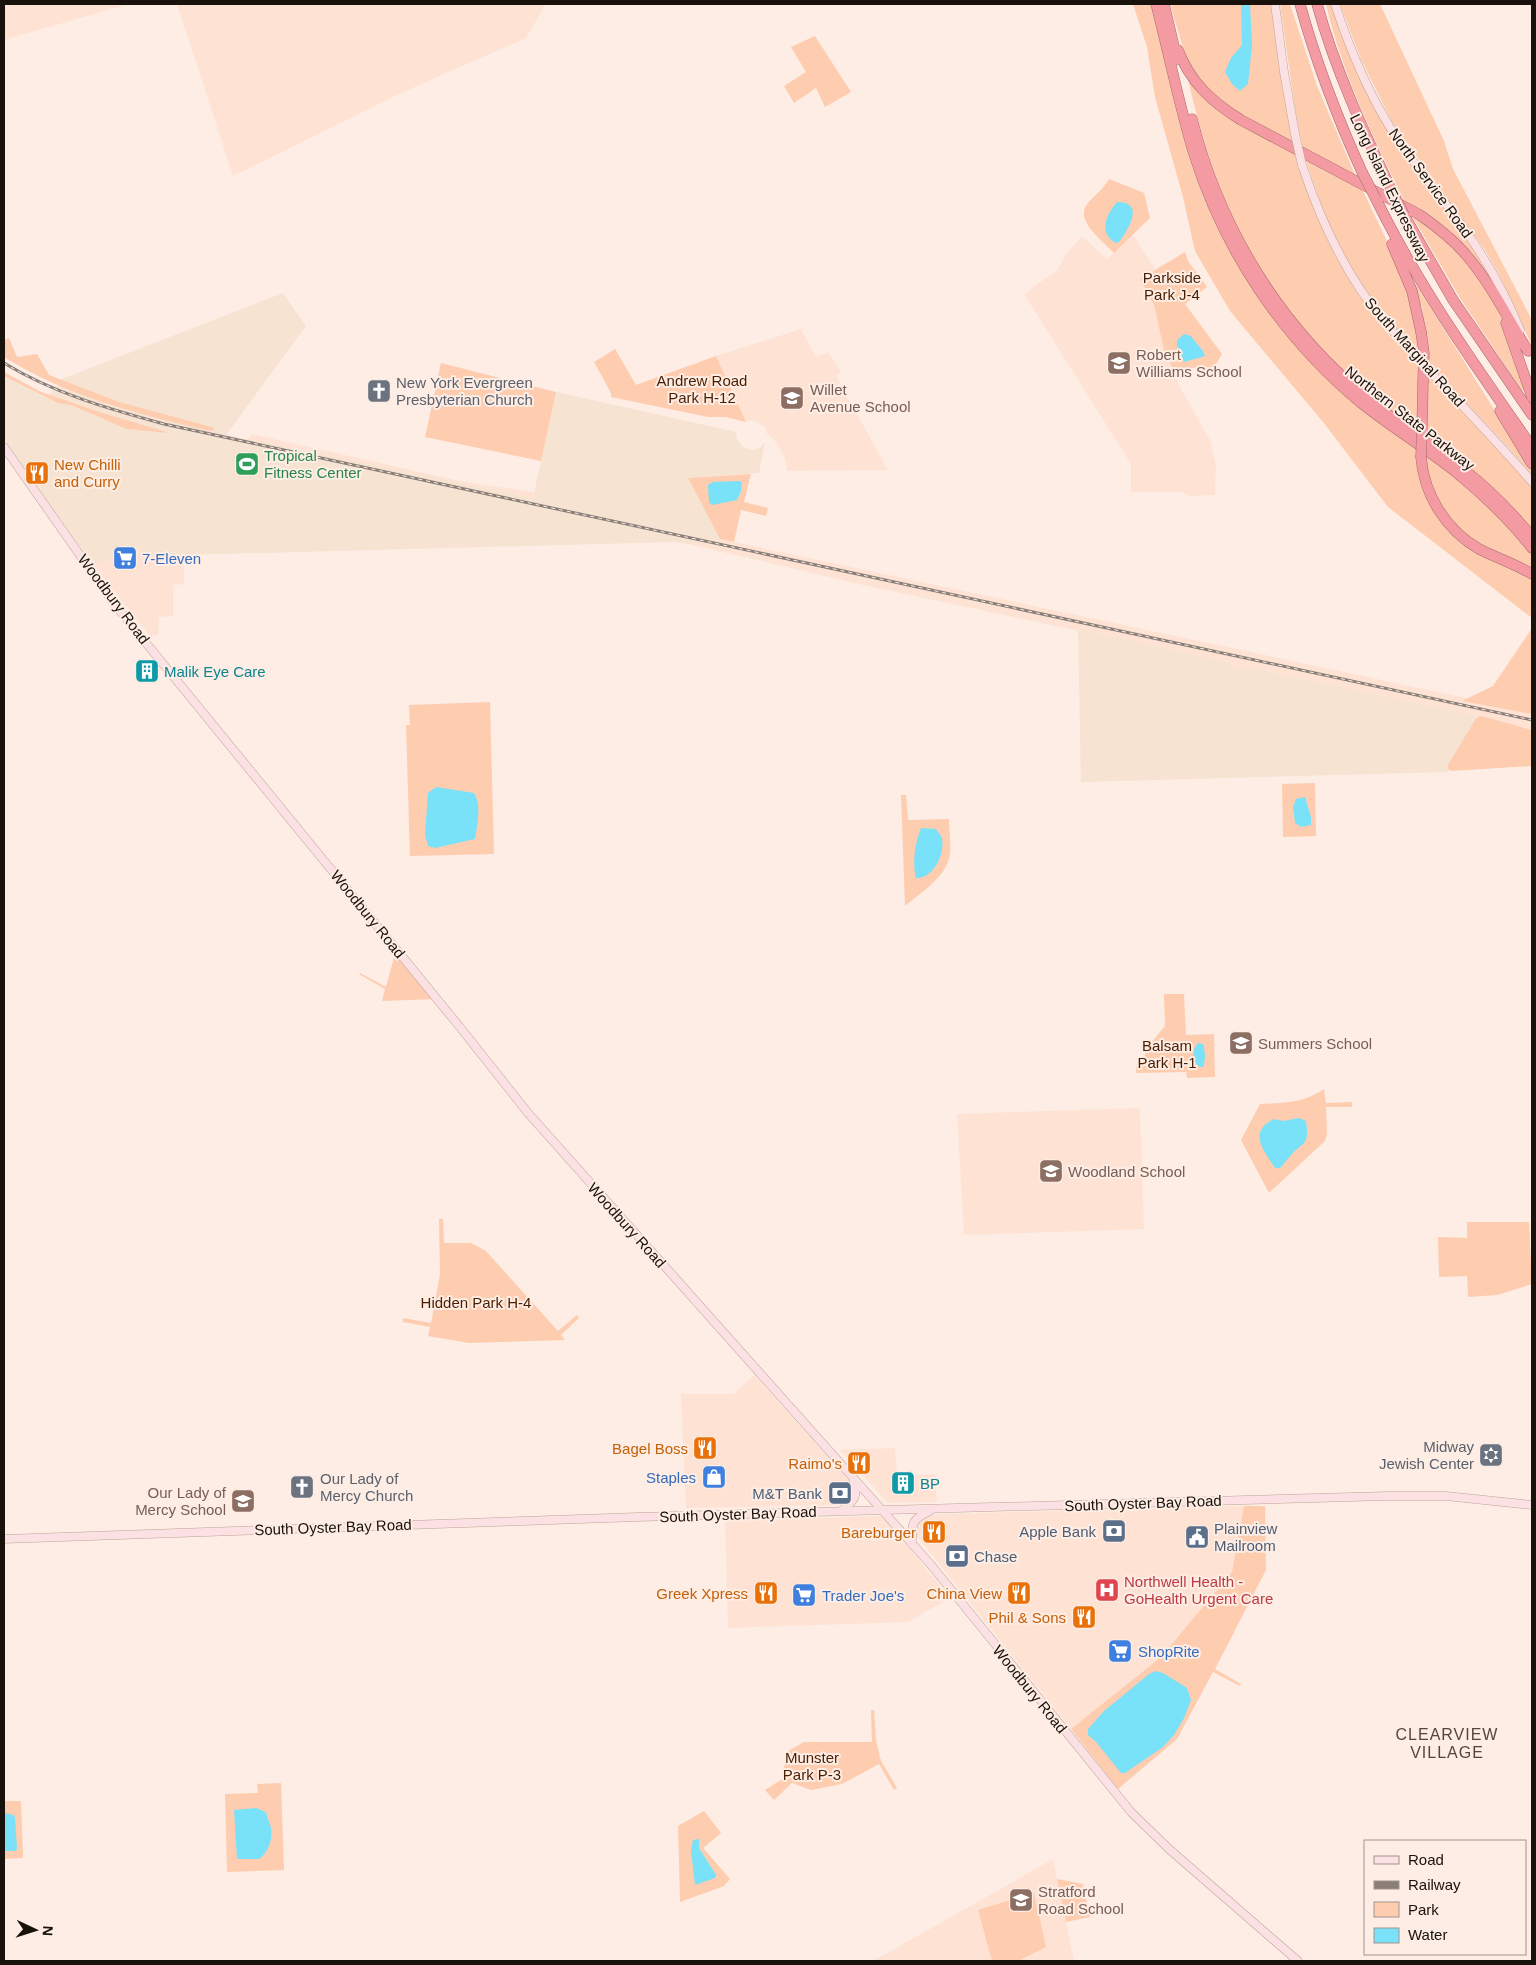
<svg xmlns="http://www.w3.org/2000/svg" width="1536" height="1965" font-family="Arial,sans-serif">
<rect width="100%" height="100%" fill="#fdede4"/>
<!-- built -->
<path fill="#fee3d4" d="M4,4H129L4,40Z
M177,4H546L526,38L399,94L233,176Z
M1133,235L1155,269L1140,279L1154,305L1164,350L1181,389L1210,440L1216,466L1215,495L1190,496L1182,492H1131V464L1024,294L1057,270L1068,252L1082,236L1107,259Z
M801,329L816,357L828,352L841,372L836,376L888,470L787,471L785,459L777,443L767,434L765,427L753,420L746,422L716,356Z
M252,434L464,482L534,492L537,499L720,539L1532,712V729L1256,669H1235L1234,664L863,585L689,544L242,448Z
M142,546L146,556L184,554V584L173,585V616L159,617L158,635L150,636L93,565Z
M1140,1108L1144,1229L964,1235L957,1114Z
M754,1375L853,1485V1498L843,1505L686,1508L681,1394H734Z
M895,1448L897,1476L935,1474L937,1502L888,1503L840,1450Z
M1244,1506L1232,1572L1161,1657L1071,1729L916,1535L915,1529L916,1523L925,1516L943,1514Z
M882,1516L950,1598L908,1622L728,1628L725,1521Z
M1053,1859L1074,1961H872L891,1951Z"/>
<!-- industrial -->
<path fill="#f6e3d2" d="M283,293L306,326L226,435L533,498L556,392L736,432L737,439L742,446L748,449L755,450L761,447L765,442L759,473L688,478L720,539L689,544L674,542L146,556L141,547L93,565L4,439V374L47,398L62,379Z
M1078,629L1234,664L1235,669H1256L1476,716L1448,772L1081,782Z"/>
<!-- green -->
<path fill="#feccaf" d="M1133,4H1150L1168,67L1266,308L1417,446L1419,465L1453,533L1532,577V618L1388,507L1323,422L1230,311L1195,251L1183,197L1155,97L1147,47Z
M1170,4H1271L1293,144L1236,114L1199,81L1187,61Z
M1280,4H1290L1317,86L1356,177L1303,149L1296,115Z
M1326,4H1331L1366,92L1402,154L1465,236L1480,258L1500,294L1425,214V212L1406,204C1374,140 1342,73 1326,4Z
M1340,4H1380L1444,141L1453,169L1532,320V346L1499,274L1485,250L1393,124L1361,59Z
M815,36L851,92L825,107L816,88L794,103L784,86L806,72L791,47Z
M1187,74L1207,100L1295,151C1311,213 1338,269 1376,319C1389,337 1406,352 1421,367L1418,432C1381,403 1344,374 1311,340C1303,331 1296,320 1288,310C1235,240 1205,159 1187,74Z
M1306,160L1360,185L1399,266L1411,298L1421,355C1406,339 1391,323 1378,306C1343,264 1322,211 1306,160Z
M1109,179L1144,193L1150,218L1114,253C1103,241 1073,220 1088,203C1095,195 1104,188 1109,179Z
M1411,214C1452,239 1478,269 1499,312C1512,336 1518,366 1526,392L1521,389L1460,298Z
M1185,252L1188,261L1207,287L1185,304L1222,354L1214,367L1188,368L1176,376L1164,350L1154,305L1140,279Z
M1412,278L1532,470V475L1509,448L1427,361L1422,305L1420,306Z
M9,338L17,357L37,354L49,375L119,402L215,428L211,431C140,415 66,396 4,357V340Z
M615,349L636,385L716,356L746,422L726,417H708L611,397V393L594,362Z
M441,363L556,392L541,461L425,437Z
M4,372L41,392L99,412L170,433L127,429L71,405L58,403L4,376Z
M1427,372L1510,460L1532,487V531L1427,437Z
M1426,453L1488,503L1532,553V570C1504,557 1469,546 1449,520C1442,511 1437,499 1432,489L1434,488L1428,475Z
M751,474L744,502L768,508L766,516L741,510L734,542L720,539L688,478Z
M1532,628V714L1462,701L1493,686Z
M490,702L494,854L410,856L406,725H410L409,705Z
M1481,716L1532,730V766L1451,771L1448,769V765L1476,718Z
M1315,783L1316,836L1283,837L1282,784Z
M901,795H906L908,820L949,819C949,830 951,843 950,854C947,877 920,893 905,906Z
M396,950L436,999L382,1001L385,989L359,974L360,973L386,987Z
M1164,994H1184L1186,1035L1214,1034L1215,1077L1187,1078L1186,1072L1136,1073V1067L1145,1055L1146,1049L1165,1026Z
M1324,1089L1326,1103L1352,1102V1107H1326L1327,1133L1325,1141L1269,1193L1241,1140L1260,1104C1283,1103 1304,1103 1324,1089Z
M439,1219H443L444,1243H471L486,1251L558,1331L577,1315L579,1318L561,1335L565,1340L469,1343L428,1336L430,1327L403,1322V1318L431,1323L440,1275Z
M1467,1222H1529L1532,1284L1497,1295L1468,1297L1467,1276L1439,1277L1438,1237L1467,1238Z
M1244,1506H1265L1266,1570L1215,1669L1241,1684L1240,1686L1213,1672L1177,1739L1118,1789L1071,1729L1161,1657L1232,1572Z
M871,1710H874L876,1740L881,1761L897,1788L894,1790L879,1764L842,1784L811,1790L792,1783L774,1800L765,1790L787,1776L784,1767L788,1751L804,1742H872Z
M281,1783L284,1870L227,1872L225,1794L258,1793L257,1784Z
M4,1801H21L23,1858L4,1859Z
M704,1811L721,1833L703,1848L730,1879L724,1886L680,1902L678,1826Z
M1057,1879L1083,1884L1090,1917L1066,1922Z
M1034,1893L1046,1947L1018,1961H992L978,1910Z"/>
<!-- water -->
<path fill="#79e1f8" d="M1241,4H1250L1252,45L1248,84L1240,91L1232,84L1225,72L1231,58L1242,45Z
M1117,202C1146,202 1128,230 1119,242L1116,243C1097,232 1107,214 1117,202Z
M1184,334L1191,336C1195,343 1202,347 1205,356L1184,362L1177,345V340Z
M739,481L742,482L741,491L737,500L712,505L709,502L708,485L713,482Z
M436,787L474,793C482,805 477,825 475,839L435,848L428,846L425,834L428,793Z
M1305,797L1311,817V825L1301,827L1295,823L1293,807L1296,799Z
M921,828L936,829C937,831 939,833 941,836C947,851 934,879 916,878C912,861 915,844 921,828Z
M1198,1043L1203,1044C1205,1052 1206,1059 1203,1067H1200C1191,1062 1192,1050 1198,1043Z
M1299,1118L1306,1121C1309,1145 1306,1140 1291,1155C1287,1159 1284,1164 1280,1168H1275C1264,1151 1247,1132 1274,1119L1283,1121Z
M1156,1671L1163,1673L1187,1688L1191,1700L1184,1718L1174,1735L1163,1747L1125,1773H1121L1096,1742L1088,1735V1729L1104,1711L1149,1674Z
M256,1808L266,1812C267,1818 270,1823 271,1828C273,1840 268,1853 259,1859H237L234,1810Z
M4,1813L14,1815L15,1818L17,1849L15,1851H4Z
M699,1839V1848L716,1875L715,1878L695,1885L691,1851L693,1840Z"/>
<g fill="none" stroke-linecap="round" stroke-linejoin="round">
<defs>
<path id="secondary" d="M1275,4L1284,72L1295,134
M1335,4C1349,47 1367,90 1391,129C1413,164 1441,196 1465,230C1487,261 1506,295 1520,330
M1302,165C1317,210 1335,252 1362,292C1385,325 1414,355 1442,384C1472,416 1503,448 1532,482
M4,447L115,605L459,1026L528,1113L931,1565L1131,1812L1169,1849L1298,1961
M841,1511C853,1501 859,1498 854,1481
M4,1539L637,1517L1387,1496H1446L1532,1505
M912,1544C912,1521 911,1520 932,1510"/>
<path id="motorway" d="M1156,4C1169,54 1179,105 1194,154C1224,250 1282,337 1360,402C1391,427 1426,448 1457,473C1485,496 1510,520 1532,548
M1164,4L1177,59
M1300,4C1316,62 1337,117 1362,172
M1317,4C1335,69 1363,130 1392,191
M1178,50C1190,82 1212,102 1241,120L1420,215C1437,227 1454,240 1467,256C1491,284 1508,319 1528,351
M1192,119C1220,229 1280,327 1368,399C1400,425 1436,447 1468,473C1492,492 1513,514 1532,537
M1376,199C1419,287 1476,367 1532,447
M1404,215L1453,300L1532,415
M1392,244L1412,291L1421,332
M1506,323L1532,397
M1500,411L1532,464
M1422,429L1423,383
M1421,457C1424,495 1446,530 1479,549C1497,558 1515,564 1532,574"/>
</defs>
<!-- secondary casing -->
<use href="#secondary" stroke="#bda496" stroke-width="9"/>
<!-- motorway casing -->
<use href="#motorway" stroke="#a76a6e" stroke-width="11"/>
<!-- secondary -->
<use href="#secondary" stroke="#fbe1e3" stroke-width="8"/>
<!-- motorway -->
<use href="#motorway" stroke="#f39aa2" stroke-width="10"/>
<defs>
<path id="rail" d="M4,363C53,393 109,409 164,424L1532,720"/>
</defs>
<!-- rail casing -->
<use href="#rail" stroke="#8a7e77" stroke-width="3"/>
<!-- rail -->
<use href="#rail" stroke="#fdede4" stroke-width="1" stroke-dasharray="4" stroke-linecap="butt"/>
<defs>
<path id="secondary-bridge" d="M1295,134L1302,165"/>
<path id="motorway-bridge" d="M1362,172L1376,199
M1392,191L1404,215
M1421,332L1424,353L1423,383
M1421,457L1422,429"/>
</defs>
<!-- secondary-bridge casing -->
<use href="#secondary-bridge" stroke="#bda496" stroke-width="9" stroke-linecap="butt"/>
<!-- motorway-bridge casing -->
<use href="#motorway-bridge" stroke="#a76a6e" stroke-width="11" stroke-linecap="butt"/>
<!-- secondary-bridge -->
<use href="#secondary-bridge" stroke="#fbe1e3" stroke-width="8"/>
<!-- motorway-bridge -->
<use href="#motorway-bridge" stroke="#f39aa2" stroke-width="10"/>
</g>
<!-- icons -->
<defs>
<symbol id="school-square" viewBox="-11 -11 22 22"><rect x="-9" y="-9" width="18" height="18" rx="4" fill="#8d6e63" stroke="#fdede4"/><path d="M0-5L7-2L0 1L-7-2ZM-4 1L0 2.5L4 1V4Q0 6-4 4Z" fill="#fff"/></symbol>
<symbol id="church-square" viewBox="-11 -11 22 22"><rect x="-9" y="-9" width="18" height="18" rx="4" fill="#6b7280" stroke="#fdede4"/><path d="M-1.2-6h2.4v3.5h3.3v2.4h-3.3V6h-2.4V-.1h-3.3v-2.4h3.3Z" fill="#fff"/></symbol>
<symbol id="stadium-square" viewBox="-11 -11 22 22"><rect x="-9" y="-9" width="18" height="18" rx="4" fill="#2e9e5b" stroke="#fdede4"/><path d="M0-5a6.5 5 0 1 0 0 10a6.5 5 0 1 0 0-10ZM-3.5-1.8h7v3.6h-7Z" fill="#fff"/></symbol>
<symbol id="restaurant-square" viewBox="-11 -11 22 22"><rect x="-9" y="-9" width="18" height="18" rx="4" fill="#e8710a" stroke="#fdede4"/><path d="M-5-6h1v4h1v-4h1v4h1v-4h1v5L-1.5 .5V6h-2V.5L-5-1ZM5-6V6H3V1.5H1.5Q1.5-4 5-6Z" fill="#fff"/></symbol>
<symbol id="supermarket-square" viewBox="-11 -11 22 22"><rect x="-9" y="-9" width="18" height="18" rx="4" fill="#3f7fe0" stroke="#fdede4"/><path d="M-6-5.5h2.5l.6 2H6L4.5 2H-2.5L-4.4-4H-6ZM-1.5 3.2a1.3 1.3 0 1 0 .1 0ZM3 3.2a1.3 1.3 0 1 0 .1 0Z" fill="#fff"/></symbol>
<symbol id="building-square" viewBox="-11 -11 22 22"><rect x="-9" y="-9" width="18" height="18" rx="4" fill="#0f9aa8" stroke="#fdede4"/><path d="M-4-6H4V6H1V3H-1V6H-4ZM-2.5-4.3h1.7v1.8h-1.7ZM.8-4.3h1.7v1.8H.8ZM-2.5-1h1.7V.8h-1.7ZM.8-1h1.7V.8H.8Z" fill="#fff"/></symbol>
<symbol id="synagogue-square" viewBox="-11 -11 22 22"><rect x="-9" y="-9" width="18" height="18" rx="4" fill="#6b7280" stroke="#fdede4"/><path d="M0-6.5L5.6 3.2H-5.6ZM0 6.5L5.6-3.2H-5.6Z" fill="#fff"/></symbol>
<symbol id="shop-square" viewBox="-11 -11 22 22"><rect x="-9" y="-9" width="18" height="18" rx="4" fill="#3f7fe0" stroke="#fdede4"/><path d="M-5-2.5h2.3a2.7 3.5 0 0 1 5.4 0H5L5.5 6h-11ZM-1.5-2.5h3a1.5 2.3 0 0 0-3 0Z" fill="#fff"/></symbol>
<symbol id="bank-square" viewBox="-11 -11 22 22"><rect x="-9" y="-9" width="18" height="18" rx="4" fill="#5c6f8a" stroke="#fdede4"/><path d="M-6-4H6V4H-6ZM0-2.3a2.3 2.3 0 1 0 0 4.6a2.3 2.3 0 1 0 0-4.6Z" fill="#fff"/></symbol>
<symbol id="civic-square" viewBox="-11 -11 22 22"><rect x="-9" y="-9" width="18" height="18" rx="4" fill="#5c6f8a" stroke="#fdede4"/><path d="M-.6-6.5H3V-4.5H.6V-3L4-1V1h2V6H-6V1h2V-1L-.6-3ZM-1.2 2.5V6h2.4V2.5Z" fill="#fff"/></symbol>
<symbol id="hospital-square" viewBox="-11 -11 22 22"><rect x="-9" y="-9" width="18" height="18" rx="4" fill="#e0444e" stroke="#fdede4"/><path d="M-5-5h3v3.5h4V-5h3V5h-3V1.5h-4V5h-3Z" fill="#fff"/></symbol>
</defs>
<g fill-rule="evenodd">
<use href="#school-square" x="1105" y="349" width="28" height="28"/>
<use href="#church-square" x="365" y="377" width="28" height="28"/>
<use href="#school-square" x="778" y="384" width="28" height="28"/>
<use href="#stadium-square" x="233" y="450" width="28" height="28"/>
<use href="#restaurant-square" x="23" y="459" width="28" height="28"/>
<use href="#supermarket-square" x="111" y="544" width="28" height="28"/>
<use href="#building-square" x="133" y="657" width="28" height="28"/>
<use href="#school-square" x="1227" y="1029" width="28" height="28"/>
<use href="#school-square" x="1037" y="1157" width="28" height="28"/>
<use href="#restaurant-square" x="691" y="1434" width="28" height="28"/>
<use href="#synagogue-square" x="1477" y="1441" width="28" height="28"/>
<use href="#restaurant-square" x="845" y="1449" width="28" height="28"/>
<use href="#shop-square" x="700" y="1463" width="28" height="28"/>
<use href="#building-square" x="889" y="1469" width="28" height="28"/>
<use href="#church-square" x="288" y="1473" width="28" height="28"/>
<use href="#bank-square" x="826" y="1479" width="28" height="28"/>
<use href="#school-square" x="229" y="1487" width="28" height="28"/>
<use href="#bank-square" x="1100" y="1517" width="28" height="28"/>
<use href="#restaurant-square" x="920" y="1518" width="28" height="28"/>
<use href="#civic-square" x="1183" y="1523" width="28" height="28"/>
<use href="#bank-square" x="943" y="1542" width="28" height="28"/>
<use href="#hospital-square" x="1093" y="1576" width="28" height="28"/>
<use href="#restaurant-square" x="752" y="1579" width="28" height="28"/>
<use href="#restaurant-square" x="1005" y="1579" width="28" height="28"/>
<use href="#supermarket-square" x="790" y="1581" width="28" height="28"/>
<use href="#restaurant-square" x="1070" y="1603" width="28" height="28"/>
<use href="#supermarket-square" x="1106" y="1637" width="28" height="28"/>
<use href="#school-square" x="1007" y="1886" width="28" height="28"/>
</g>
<g text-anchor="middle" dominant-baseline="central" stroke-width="4" stroke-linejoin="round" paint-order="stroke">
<!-- street labels -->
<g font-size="15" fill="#19110c" stroke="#fdede4">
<text transform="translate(1431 183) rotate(54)">North Service Road</text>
<text transform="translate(1390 188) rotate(64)">Long Island Expressway</text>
<text transform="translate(1415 352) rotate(48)">South Marginal Road</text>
<text transform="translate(1410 418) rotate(38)">Northern State Parkway</text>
<text transform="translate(114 599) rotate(53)">Woodbury Road</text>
<text transform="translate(368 914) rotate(51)">Woodbury Road</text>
<text transform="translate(627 1225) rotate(48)">Woodbury Road</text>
<text transform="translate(1143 1503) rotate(-2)">South Oyster Bay Road</text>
<text transform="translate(738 1514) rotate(-2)">South Oyster Bay Road</text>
<text transform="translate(333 1527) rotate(-2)">South Oyster Bay Road</text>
<text transform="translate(1030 1689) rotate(51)">Woodbury Road</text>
</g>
<!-- park labels -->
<g font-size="15" fill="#4a1e00" stroke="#fdede4">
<text x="1172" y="277">Parkside<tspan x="1172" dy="17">Park J-4</tspan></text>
<text x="702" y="380">Andrew Road<tspan x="702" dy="17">Park H-12</tspan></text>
<text x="1167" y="1045">Balsam<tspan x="1167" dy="17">Park H-1</tspan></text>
<text x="476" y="1302">Hidden Park H-4</text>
<text x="812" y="1757">Munster<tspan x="812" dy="17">Park P-3</tspan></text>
</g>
<!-- education labels -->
<g font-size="15" fill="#785e54" stroke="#fdede4" text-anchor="start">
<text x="1136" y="354">Robert<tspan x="1136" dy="17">Williams School</tspan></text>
<text x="810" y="389">Willet<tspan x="810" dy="17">Avenue School</tspan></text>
<text x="1258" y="1043">Summers School</text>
<text x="1068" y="1171">Woodland School</text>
<text x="226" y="1492" text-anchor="end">Our Lady of<tspan x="226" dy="17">Mercy School</tspan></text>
<text x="1038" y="1891">Stratford<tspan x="1038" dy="17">Road School</tspan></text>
</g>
<!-- worship labels -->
<g font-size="15" fill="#5b616d" stroke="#fdede4" text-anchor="start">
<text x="396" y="382">New York Evergreen<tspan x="396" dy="17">Presbyterian Church</tspan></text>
<text x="1474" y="1446" text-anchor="end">Midway<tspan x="1474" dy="17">Jewish Center</tspan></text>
<text x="320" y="1478">Our Lady of<tspan x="320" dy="17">Mercy Church</tspan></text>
</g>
<!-- leisure labels -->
<g font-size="15" fill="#27864d" stroke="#fdede4" text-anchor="start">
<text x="264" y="455">Tropical<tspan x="264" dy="17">Fitness Center</tspan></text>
</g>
<!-- food labels -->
<g font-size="15" fill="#c56008" stroke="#fdede4" text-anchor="end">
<text x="54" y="464" text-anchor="start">New Chilli<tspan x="54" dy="17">and Curry</tspan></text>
<text x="688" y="1448">Bagel Boss</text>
<text x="842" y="1463">Raimo's</text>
<text x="916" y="1532">Bareburger</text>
<text x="748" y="1593">Greek Xpress</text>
<text x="1002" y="1593">China View</text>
<text x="1066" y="1617">Phil &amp; Sons</text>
</g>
<!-- shop labels -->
<g font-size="15" fill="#366cbe" stroke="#fdede4" text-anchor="start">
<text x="142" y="558">7-Eleven</text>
<text x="696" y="1477" text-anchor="end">Staples</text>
<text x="822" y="1595">Trader Joe's</text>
<text x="1138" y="1651">ShopRite</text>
</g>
<!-- culture labels -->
<g font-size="15" fill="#0d838f" stroke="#fdede4" text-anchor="start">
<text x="164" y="671">Malik Eye Care</text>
<text x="920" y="1483">BP</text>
</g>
<!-- service labels -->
<g font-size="15" fill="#4e5e75" stroke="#fdede4" text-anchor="end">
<text x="822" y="1493">M&amp;T Bank</text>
<text x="1214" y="1528" text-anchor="start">Plainview<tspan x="1214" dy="17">Mailroom</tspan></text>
<text x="1096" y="1531">Apple Bank</text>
<text x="974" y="1556" text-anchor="start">Chase</text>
</g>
<!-- health labels -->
<g font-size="15" fill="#be3a42" stroke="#fdede4" text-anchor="start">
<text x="1124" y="1581">Northwell Health -<tspan x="1124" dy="17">GoHealth Urgent Care</tspan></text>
</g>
<!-- neighbourhood labels -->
<g font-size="16" letter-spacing="1" fill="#594438" stroke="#fdede4">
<text x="1447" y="1734">CLEARVIEW<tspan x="1447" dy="18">VILLAGE</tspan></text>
</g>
</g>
<!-- border -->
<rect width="1536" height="1965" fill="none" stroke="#19110c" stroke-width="10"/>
<!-- legend -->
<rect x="1364" y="1840" width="162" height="115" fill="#fdede4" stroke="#a2958e"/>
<rect x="1374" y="1856" width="25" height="8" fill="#fbe1e3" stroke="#a2958e"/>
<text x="1408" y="1865" font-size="15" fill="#19110c">Road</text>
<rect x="1374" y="1881" width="25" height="8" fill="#8a7e77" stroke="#a2958e"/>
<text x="1408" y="1890" font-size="15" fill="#19110c">Railway</text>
<rect x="1374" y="1902" width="25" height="15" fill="#feccaf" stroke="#a2958e"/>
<text x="1408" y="1915" font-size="15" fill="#19110c">Park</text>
<rect x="1374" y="1928" width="25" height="15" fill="#79e1f8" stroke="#a2958e"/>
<text x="1408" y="1940" font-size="15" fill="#19110c">Water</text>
<!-- north arrow -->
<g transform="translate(35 1930) rotate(94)" stroke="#fdede4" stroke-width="4" paint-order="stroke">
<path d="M0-4L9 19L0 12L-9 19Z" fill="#19110c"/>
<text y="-8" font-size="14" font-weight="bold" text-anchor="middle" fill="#19110c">N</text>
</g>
</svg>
